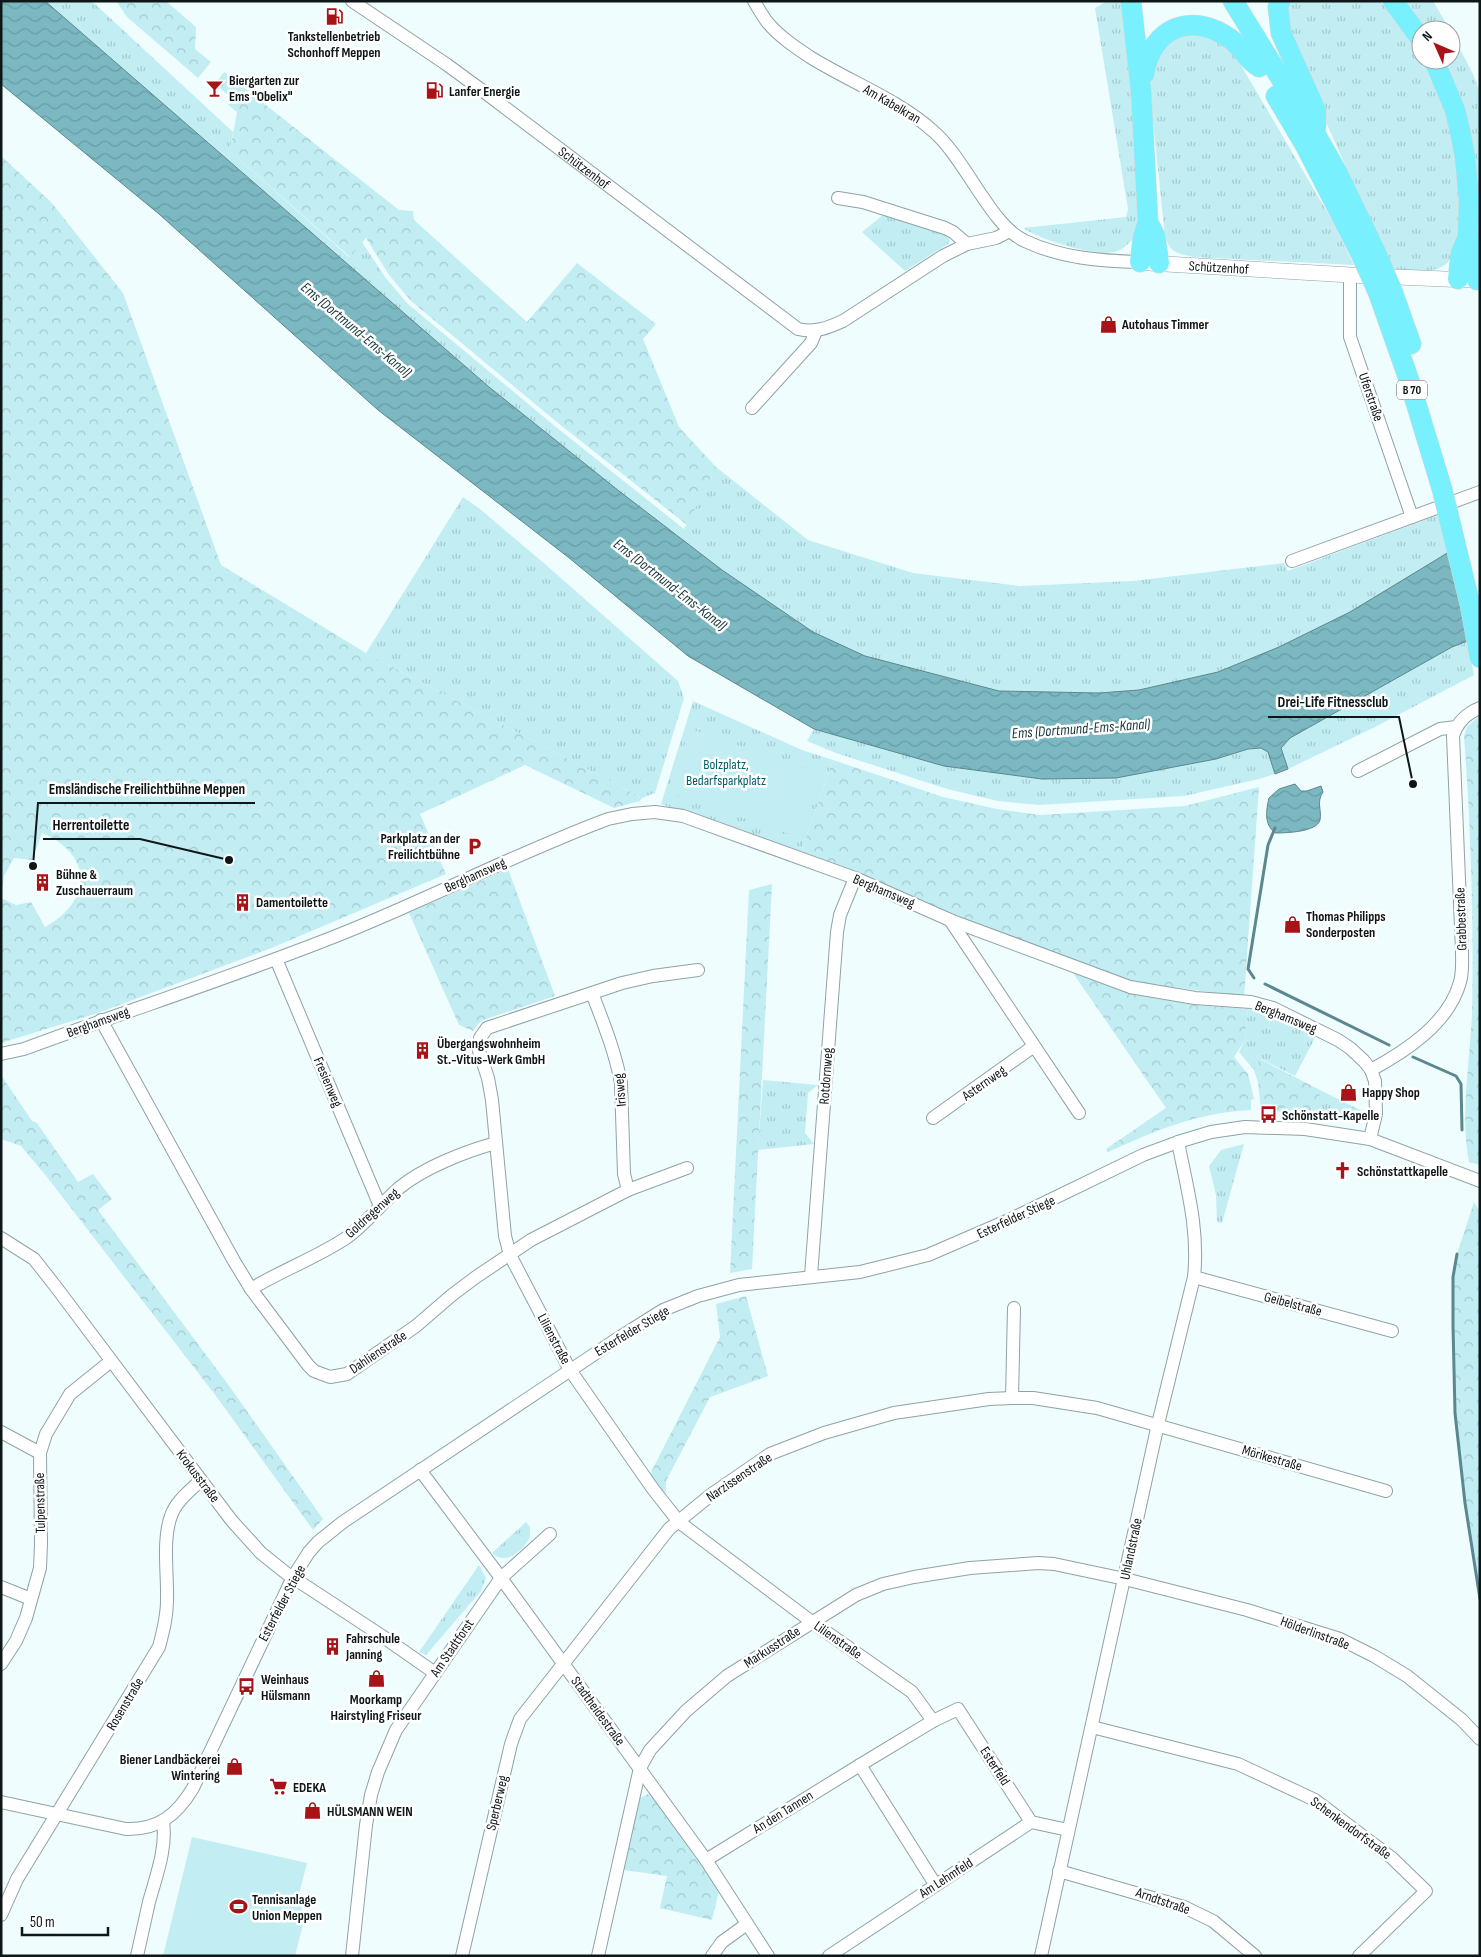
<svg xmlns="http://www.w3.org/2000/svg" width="1481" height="1957" font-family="'Sofia Sans Condensed',sans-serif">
<defs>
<pattern id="grass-tufts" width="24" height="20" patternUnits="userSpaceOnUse" patternTransform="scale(1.25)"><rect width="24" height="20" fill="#c1edf3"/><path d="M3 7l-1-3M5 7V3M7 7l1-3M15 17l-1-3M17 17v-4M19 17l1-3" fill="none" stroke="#a5cad0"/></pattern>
<pattern id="forest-crowns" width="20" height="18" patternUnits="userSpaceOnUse" patternTransform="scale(1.25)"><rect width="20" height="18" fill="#c1edf3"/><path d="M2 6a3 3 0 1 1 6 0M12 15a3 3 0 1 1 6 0" fill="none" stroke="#a5cad0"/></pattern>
<pattern id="water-waves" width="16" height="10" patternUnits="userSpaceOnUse" patternTransform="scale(1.25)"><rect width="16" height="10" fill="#7bb8c1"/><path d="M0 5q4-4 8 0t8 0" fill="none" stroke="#699da5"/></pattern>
</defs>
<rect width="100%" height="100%" fill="#f0fdfe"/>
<!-- grass -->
<path fill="url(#grass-tufts)" d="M45,1H91L95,4L233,132L230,151L349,257L362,242L385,277L408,304L556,427L684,529L716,467L808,540L913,573L1020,586L1133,581L1284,563L1288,571L1440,514L1449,552L1350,612L1279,647L1218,672L1139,690L1099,693L999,691L865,656L813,632L722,570L619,491L489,387Z
M1107,1H1123C1128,58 1134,115 1137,172C1138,185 1141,222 1136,233C1133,241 1122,251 1114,252C1092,256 1041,240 1023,228L1126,217L1128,209L1095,8Z
M1286,1H1380C1393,14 1421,41 1421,60H1425C1433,77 1442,95 1448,113C1457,140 1471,245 1446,264C1432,275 1408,270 1391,269L1323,115L1290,32Z
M1406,1H1433L1450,30H1427Z
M1189,30L1220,40L1238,60L1333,222L1354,265L1194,257C1179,254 1170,253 1165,237L1151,102V70L1161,48Z
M1451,32L1473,74L1480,93V253L1444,60H1451Z
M883,215L947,235L950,241L948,244L905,271L862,232Z
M463,497L480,509L546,565L678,681L684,698L655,793L642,798L366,653Z
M1468,640L1474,675L1375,727L1288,769L1281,748L1290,738L1452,647Z
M693,701L802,750L833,760L801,852L661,804Z
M814,729L944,766L1116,778L1216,759L1248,749L1261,748L1268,751L1275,774L1259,779L1184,796L1039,805L998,801L947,789L836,753L807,741Z
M1248,1009L1273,1015L1316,1036L1295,1076L1261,1059L1254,1070L1239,1052L1245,1040Z
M763,1080L818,1085L808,1093L805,1133L814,1144L758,1150Z
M1322,1091L1366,1113L1364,1117L1358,1123L1310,1114Z
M1244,1144L1222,1223L1217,1222L1216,1195L1209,1166L1221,1150Z
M526,1522L530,1527V1537C523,1551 505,1566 492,1553Z
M479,1565L486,1578L481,1591L426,1655L419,1652Z"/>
<!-- forest -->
<path fill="url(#forest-crowns)" d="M116,1H166L196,27L195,49L211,62L198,78L127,17Z
M224,72L399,210L413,211L414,220L527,322L577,263L656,324L643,339L679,427L716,467L687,525L558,423L411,301L389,275L366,238L350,257L230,151L237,112L228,105L233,99L215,84Z
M1,156L52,203L123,293L221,565L366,653L642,798L640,801L614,808L525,765L420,814L446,874L269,949L98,1013L1,1043V898L16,905L31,902L45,927C92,901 94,855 42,833L32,860L14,858L4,876L1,896Z
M1480,715V1165L1469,1162C1460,1117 1470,1060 1472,1014C1474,921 1471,829 1464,736L1467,727Z
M833,760L943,797L997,809L1040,815L1185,806L1259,787L1244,997L1131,981L954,914L801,852Z
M508,869L555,996L483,1020L478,1024L473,1031L459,1025L409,913Z
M772,884L752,1269L730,1273L749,890Z
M1073,973L1130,994L1195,1005L1248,1009L1245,1040L1234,1057L1248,1074L1254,1099L1251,1100V1110C1195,1113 1158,1130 1108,1152L1106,1149L1166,1108Z
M1260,1059L1322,1091L1310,1114L1261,1110L1258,1083L1254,1070Z
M1,1075L32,1121L37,1123L78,1182L93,1174L112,1199L98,1210L230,1387L323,1519L313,1530L216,1396L47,1177L21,1146L1,1139Z
M1474,1202L1480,1212V1599L1465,1503L1455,1413L1453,1326V1277L1457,1254Z
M746,1296L768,1376L710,1397L666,1481L665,1505L647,1480L720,1337L716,1304Z
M650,1793L719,1891L712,1920L660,1908L667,1876L624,1870L640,1798Z"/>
<!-- garden -->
<path fill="#c1edf3" d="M690,729L823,774L801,838L668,792Z
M192,1837L307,1863L299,1894L304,1921L295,1956H163Z"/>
<!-- water -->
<path fill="url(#water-waves)" stroke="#5b878e" d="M1,1H45L489,387L619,491L722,570L813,632L865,656L999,691L1099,693L1139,690L1218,672L1279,647L1350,612L1449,552L1480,636L1452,647L1290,738L1281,748L1288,769L1275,774L1268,752L1261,748L1248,749L1216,759L1116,778L1042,779L944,766L814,729L688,656L568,557L378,410L159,214L1,84Z
M1295,784L1301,791H1307L1321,786L1323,792C1316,802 1322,810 1320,820C1317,832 1286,833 1275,833C1264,824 1266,811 1269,798L1279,789Z"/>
<!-- pier -->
<path fill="#f0fdfe" d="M1480,541V638L1462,612L1448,550Z"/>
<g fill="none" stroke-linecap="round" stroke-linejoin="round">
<!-- stream -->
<path stroke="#5b878e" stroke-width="3" d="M1254,978L1248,969L1268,845L1275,828
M1265,984L1389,1045
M1413,1057L1456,1076L1461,1084L1462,1130
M1457,1254L1453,1277V1326L1455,1413L1465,1503L1480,1599"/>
<defs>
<g id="minor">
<path id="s1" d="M352,1L446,64L487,94L798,329C816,333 827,328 843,321L943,256L967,244L996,238L1010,231"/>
<path d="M754,1C758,8 763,17 768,23C780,37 795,47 810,57C850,82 897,99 933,131C965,158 991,226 1025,241C1061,258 1100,261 1140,262"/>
<path d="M838,198L863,202L945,228L953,232L967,244"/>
<path d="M1350,275V337L1412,517"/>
<path d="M752,408L811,343L816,331"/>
<path d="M1292,561L1480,492"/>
<path d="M1358,771L1440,729L1456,727"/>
<path d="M950,920L1079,1113"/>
<path d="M276,959L380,1206"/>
<path d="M698,970L653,976L622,983L487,1028L480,1038L479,1051L488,1078L492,1100L505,1236L510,1255L570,1370L653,1489L679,1522L812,1622L912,1692L933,1721"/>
<path d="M592,993C603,1022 615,1051 621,1083L624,1174L628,1190"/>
<path d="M101,1020L234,1261L251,1289L308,1365L314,1371L330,1377L347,1374L416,1326L452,1295L476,1277L531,1240L628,1190L687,1168"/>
<path d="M1,1054L24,1049C129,1010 236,976 341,934C431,898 517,853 608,819L632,814L655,812L683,816L855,878L950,920L1130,987L1195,998L1251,1002L1273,1008L1338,1040L1350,1048L1364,1061L1371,1070L1375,1081L1376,1114L1370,1139"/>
<path d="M1371,1070C1406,1051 1449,1023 1460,982C1463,972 1462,961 1462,951L1453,736C1457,723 1467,713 1480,708"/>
<path d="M933,1118L1034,1046"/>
<path d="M1,1238L34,1259L56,1287L201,1480L232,1521L261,1553L286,1573L382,1636L435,1673"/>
<path d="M811,1276L837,932L840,915L855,878"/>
<path d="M1194,1277L1392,1331"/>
<path d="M251,1289C282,1270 316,1258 346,1238C366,1224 381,1204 399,1188C423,1168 466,1151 496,1143"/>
<path d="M1012,1398L1014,1308"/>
<path d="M1,1432L40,1453"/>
<path d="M420,1470L501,1578L706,1860L768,1956"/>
<path d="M1,1587L31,1599"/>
<path d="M1,1664L16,1641L26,1618L40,1568L41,1544L40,1453L46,1434L70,1394L111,1361"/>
<path d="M1092,1727L1238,1764L1315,1800L1392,1858L1426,1891L1359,1956"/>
<path d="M860,1765L935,1884"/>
<path d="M1,1802L126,1829C158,1830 177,1815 193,1788L293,1577L309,1552L318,1542L343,1522L617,1339L663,1310L698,1296L739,1285L860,1272L928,1255L1009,1220L1143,1155L1178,1142L1211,1132L1245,1127L1305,1129L1370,1139L1480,1181"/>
<path d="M706,1860L860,1765L933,1721L958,1709L1031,1822"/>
<path d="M1059,1871L1184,1907L1213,1921L1255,1956"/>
<path d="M1,1915L17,1879L159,1647C163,1632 167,1617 167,1601C168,1576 162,1540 171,1516C176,1501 190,1491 201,1480"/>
<path d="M137,1956C141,1938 145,1920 149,1902C156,1876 167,1849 163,1821"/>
<path d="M352,1956L366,1825L371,1795L378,1772L396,1730L501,1578L550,1534"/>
<path d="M462,1956L511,1744L520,1719L669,1529L712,1494L770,1454L824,1433L894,1413L989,1399L1012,1398H1033L1097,1408L1386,1491"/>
<path d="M598,1956L640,1768L650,1750L686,1711L727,1676L856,1595L883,1584L914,1577L970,1568L1038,1563L1054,1564L1125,1579L1247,1610L1340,1639L1374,1656L1407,1676L1462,1720L1480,1739"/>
<path d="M712,1956L722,1942L747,1924"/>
<path d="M829,1956L1031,1822L1068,1830"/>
<path d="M1041,1956L1158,1424L1194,1277C1199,1229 1187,1188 1178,1142"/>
</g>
<g id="tertiary">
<path id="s2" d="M1149,263L1350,275L1468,280"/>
</g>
<path id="trunk" d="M1131,1L1141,91L1148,222L1143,238L1140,262
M1233,1L1317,137L1338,174L1376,253
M1280,1L1278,7L1281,33L1316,111V127
M1393,1L1421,39
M1434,60L1455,110L1460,131L1465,157L1469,200L1468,237L1476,258L1477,280
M1144,74C1152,26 1193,11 1232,40C1242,48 1247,60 1259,67
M1276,96L1305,145L1360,252
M1148,222L1155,236L1159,263
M1458,279L1461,253L1468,237
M1378,292L1409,380L1442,489
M1393,293L1411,344"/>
</defs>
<!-- minor casing -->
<use href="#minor" stroke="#8fa2a5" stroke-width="14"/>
<!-- tertiary casing -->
<use href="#tertiary" stroke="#8fa2a5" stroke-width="16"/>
<!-- trunk casing -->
<use href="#trunk" stroke="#d9dada" stroke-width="21"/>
<!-- minor -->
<use href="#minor" stroke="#fff" stroke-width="12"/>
<!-- tertiary -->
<use href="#tertiary" stroke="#fff" stroke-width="15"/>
<!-- trunk -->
<use href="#trunk" stroke="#78f0fe" stroke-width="20"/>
<defs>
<path id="trunk-bridge" d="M1360,252L1378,292
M1376,253L1393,293
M1442,489L1470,604L1480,658"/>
</defs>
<!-- trunk-bridge casing -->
<use href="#trunk-bridge" stroke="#d9dada" stroke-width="21" stroke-linecap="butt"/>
<!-- trunk-bridge -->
<use href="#trunk-bridge" stroke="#78f0fe" stroke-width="20"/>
</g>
<!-- icons -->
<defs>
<symbol id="fuel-bare" viewBox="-9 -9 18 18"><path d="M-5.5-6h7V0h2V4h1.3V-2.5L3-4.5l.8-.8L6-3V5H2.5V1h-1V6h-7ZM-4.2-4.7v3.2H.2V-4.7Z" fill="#a81318" stroke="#fff" stroke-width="2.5" paint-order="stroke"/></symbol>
<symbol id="bar-bare" viewBox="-9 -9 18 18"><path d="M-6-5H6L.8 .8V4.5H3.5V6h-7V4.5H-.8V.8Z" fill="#a81318" stroke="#fff" stroke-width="2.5" paint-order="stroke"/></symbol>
<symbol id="shop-bare" viewBox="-9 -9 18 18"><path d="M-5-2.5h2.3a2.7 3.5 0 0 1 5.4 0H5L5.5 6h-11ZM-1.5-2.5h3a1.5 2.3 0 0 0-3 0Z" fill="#a81318" stroke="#fff" stroke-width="2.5" paint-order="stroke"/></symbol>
<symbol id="parking-bare" viewBox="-9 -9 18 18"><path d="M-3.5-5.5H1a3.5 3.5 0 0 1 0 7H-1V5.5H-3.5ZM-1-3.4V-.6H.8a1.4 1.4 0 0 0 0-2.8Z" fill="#a81318" stroke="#fff" stroke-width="2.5" paint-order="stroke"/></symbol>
<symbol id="building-bare" viewBox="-9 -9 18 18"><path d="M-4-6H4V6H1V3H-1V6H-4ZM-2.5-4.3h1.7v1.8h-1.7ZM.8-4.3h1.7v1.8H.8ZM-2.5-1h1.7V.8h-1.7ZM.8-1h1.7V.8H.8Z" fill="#a81318" stroke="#fff" stroke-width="2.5" paint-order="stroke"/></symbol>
<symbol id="bus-bare" viewBox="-9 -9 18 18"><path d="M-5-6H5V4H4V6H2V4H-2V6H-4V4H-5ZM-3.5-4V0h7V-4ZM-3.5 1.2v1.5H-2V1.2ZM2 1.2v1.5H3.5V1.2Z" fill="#a81318" stroke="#fff" stroke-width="2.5" paint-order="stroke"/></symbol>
<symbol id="church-bare" viewBox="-9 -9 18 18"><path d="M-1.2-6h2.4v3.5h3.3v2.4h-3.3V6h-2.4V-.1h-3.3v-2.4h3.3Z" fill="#a81318" stroke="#fff" stroke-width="2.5" paint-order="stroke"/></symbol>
<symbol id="supermarket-bare" viewBox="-9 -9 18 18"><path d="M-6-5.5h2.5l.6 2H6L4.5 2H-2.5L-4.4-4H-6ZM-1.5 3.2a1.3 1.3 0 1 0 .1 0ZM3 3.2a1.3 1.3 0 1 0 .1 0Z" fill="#a81318" stroke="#fff" stroke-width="2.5" paint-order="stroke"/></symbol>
<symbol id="stadium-bare" viewBox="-9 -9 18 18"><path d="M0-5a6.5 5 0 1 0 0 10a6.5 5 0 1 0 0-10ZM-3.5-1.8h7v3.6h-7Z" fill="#a81318" stroke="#fff" stroke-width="2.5" paint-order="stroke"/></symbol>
</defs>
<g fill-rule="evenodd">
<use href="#fuel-bare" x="322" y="4" width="25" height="25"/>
<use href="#bar-bare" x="202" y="76" width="25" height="25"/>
<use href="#fuel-bare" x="422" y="78" width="25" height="25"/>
<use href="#shop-bare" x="1096" y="312" width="25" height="25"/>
<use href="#parking-bare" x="462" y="834" width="25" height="25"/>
<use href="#building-bare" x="30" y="870" width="25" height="25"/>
<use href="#building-bare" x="230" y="890" width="25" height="25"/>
<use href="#shop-bare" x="1280" y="912" width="25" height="25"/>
<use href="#building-bare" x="410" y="1038" width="25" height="25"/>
<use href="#shop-bare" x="1336" y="1080" width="25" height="25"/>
<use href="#bus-bare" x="1256" y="1102" width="25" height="25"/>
<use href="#church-bare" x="1330" y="1158" width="25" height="25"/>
<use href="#building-bare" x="320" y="1634" width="25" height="25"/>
<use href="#shop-bare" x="364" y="1666" width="25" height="25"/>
<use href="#bus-bare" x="234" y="1674" width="25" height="25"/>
<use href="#shop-bare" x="222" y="1754" width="25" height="25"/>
<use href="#supermarket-bare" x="266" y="1774" width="25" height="25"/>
<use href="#shop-bare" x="300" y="1798" width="25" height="25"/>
<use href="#stadium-bare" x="226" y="1894" width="25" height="25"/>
</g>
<g text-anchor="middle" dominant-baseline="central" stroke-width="5" stroke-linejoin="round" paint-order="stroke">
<!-- shield labels -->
<rect fill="#fff" stroke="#575c5d" stroke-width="1" x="1397" y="380.5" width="30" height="19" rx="4"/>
<g font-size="12" font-weight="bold" fill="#0f1617">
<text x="1412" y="390">B 70</text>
</g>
<!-- poi labels -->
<g font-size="14" font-weight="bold" fill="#0f1617" stroke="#fff" text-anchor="start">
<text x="334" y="36" text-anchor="middle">Tankstellenbetrieb<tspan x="334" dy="16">Schonhoff Meppen</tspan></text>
<text x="229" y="80">Biergarten zur<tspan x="229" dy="16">Ems "Obelix"</tspan></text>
<text x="449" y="91">Lanfer Energie</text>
<text x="1122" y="324">Autohaus Timmer</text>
<text x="460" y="838" text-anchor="end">Parkplatz an der<tspan x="460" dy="16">Freilichtbühne</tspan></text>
<text x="56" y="874">Bühne &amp;<tspan x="56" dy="16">Zuschauerraum</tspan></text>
<text x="256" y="902">Damentoilette</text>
<text x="1306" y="916">Thomas Philipps<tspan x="1306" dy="16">Sonderposten</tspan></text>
<text x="437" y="1043">Übergangswohnheim<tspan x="437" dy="16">St.-Vitus-Werk GmbH</tspan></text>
<text x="1362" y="1092">Happy Shop</text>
<text x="1282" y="1115">Schönstatt-Kapelle</text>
<text x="1357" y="1171">Schönstattkapelle</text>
<text x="346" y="1638">Fahrschule<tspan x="346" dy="16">Janning</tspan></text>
<text x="261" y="1679">Weinhaus<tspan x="261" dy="16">Hülsmann</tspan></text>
<text x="376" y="1699" text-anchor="middle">Moorkamp<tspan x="376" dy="16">Hairstyling Friseur</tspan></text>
<text x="220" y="1759" text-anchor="end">Biener Landbäckerei<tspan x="220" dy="16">Wintering</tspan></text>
<text x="293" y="1787">EDEKA</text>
<text x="327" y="1811">HÜLSMANN WEIN</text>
<text x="252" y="1899">Tennisanlage<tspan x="252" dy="16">Union Meppen</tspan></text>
</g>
<!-- street labels -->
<g font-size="14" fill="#0f1617" stroke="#fff">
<text transform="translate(892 104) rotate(30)">Am Kabelkran</text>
<text stroke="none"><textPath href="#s1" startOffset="286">Schützenhof</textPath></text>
<text stroke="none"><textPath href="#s2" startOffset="70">Schützenhof</textPath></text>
<text transform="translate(1371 397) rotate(71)">Uferstraße</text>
<text transform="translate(475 875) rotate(-24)">Berghamsweg</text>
<text transform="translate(884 891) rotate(23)">Berghamsweg</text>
<text transform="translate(1461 919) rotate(-92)">Grabbestraße</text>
<text transform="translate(1286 1017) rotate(22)">Berghamsweg</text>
<text transform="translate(98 1022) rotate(-20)">Berghamsweg</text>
<text transform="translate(826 1076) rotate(-86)">Rotdornweg</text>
<text transform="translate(328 1082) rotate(67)">Fresienweg</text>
<text transform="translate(984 1083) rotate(-35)">Asternweg</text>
<text transform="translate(620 1090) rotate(-95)">Irisweg</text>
<text transform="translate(372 1213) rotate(-42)">Goldregenweg</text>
<text transform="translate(1016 1217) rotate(-25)">Esterfelder Stiege</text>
<text transform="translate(1293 1304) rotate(15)">Geibelstraße</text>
<text transform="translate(632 1331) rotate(-31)">Esterfelder Stiege</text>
<text transform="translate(554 1339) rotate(62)">Lilienstraße</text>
<text transform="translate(378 1352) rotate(-34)">Dahlienstraße</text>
<text transform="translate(1272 1458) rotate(16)">Mörikestraße</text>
<text transform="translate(198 1476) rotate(53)">Krokusstraße</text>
<text transform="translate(739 1477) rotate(-34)">Narzissenstraße</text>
<text transform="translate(40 1503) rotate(-91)">Tulpenstraße</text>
<text transform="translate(1131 1549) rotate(-78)">Uhlandstraße</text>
<text transform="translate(282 1603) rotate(-62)">Esterfelder Stiege</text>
<text transform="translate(1315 1633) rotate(20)">Hölderlinstraße</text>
<text transform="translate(838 1640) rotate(35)">Lilienstraße</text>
<text transform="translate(772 1647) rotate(-33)">Markusstraße</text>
<text transform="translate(452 1648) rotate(-56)">Am Stadtforst</text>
<text transform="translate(125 1704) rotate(-59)">Rosenstraße</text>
<text transform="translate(598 1711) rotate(54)">Stadtheidestraße</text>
<text transform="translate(995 1766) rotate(57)">Esterfeld</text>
<text transform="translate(497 1803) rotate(-77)">Sperberweg</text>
<text transform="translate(783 1812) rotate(-32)">An den Tannen</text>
<text transform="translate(1351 1828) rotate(36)">Schenkendorfstraße</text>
<text transform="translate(946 1878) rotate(-33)">Am Lehmfeld</text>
<text transform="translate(1163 1901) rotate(19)">Arndtstraße</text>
</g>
<!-- park labels -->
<g font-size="14" fill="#005d66" stroke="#fff">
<text x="726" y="764">Bolzplatz,<tspan x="726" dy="16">Bedarfsparkplatz</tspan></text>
</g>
<!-- water labels -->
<g font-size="15" font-style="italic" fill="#163539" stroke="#fff">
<text transform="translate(356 330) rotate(40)">Ems (Dortmund-Ems-Kanal)</text>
<text transform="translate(670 585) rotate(38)">Ems (Dortmund-Ems-Kanal)</text>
<text transform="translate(1081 729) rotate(-4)">Ems (Dortmund-Ems-Kanal)</text>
</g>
</g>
<!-- callouts -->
<path fill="none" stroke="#0f1617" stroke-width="2" d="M1413 784L1399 717H1268M33 866L38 803H255M229 860L140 839H43"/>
<g fill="#0f1617" stroke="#fff" stroke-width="2">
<circle cx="1413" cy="784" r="5"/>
<circle cx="33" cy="866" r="5"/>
<circle cx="229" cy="860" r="5"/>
</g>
<g font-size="15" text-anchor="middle" font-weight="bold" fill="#0f1617" stroke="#fff" stroke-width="5" stroke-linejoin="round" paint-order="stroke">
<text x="1333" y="707">Drei-Life Fitnessclub</text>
<text x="147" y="794">Emsländische Freilichtbühne Meppen</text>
<text x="91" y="830">Herrentoilette</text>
</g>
<!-- border -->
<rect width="1481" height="1957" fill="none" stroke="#0f1617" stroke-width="5"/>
<!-- north arrow -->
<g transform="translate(1436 45) rotate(315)"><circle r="24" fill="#ffffff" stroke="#9fa2a2"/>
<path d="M0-4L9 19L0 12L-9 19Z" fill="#a81318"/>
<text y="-8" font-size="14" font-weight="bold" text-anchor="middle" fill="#0f1617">N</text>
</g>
<!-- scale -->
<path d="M22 1927v8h86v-8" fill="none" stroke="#0f1617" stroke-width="2.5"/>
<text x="30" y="1927" font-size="15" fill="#0f1617" stroke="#ffffff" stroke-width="4" paint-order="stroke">50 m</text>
</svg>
